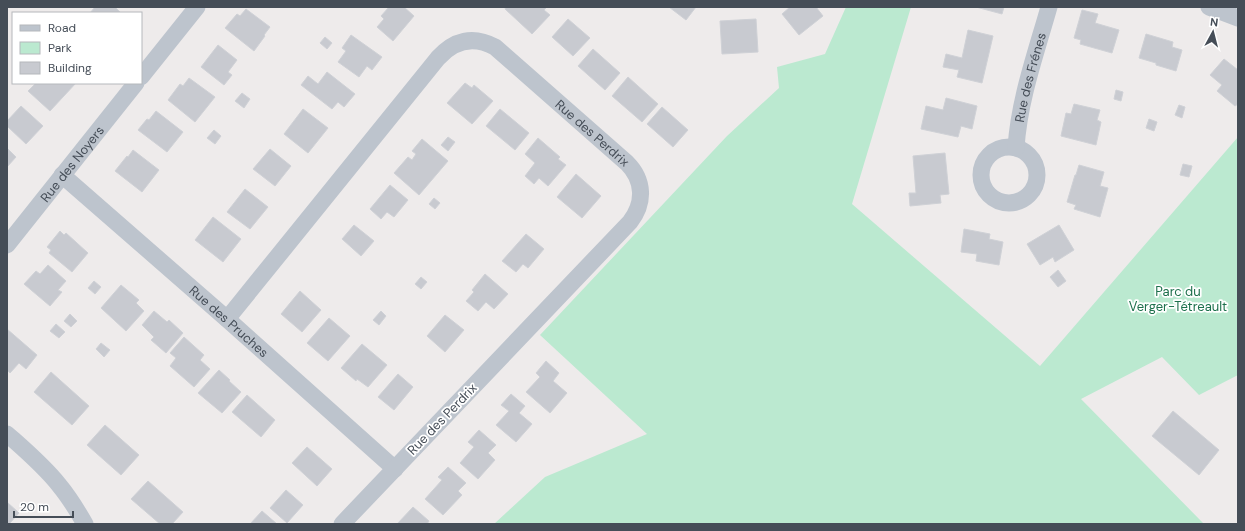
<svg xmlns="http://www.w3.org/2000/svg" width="1245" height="531" font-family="'DM Sans',sans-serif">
<rect width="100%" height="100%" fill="#eeebeb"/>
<!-- green -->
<path fill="#bbe9d0" d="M846,7H911L852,204L1040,366L1238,137V375L1199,395L1162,357L1081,399L1204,524H494L545,477L647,434L540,335L727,136L779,88L777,67L825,54Z"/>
<!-- building -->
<path fill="#c8cad0" stroke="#cfd1d6" d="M95,7H115L121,13H90Z
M389,7H404L414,16L393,41L377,27L384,19L381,16Z
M506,7H547L544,10L550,15L532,34L505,9Z
M669,7H696L686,20Z
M790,7H816L823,16L799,35L782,14Z
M976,7H1004L1002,14Z
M246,9L270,27L264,35L265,36L254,51L225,28L237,14L240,16Z
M1082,10L1098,14L1095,23L1119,30L1112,53L1080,44L1081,40L1074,38Z
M568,19L590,38L573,56L552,37Z
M756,19L758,52L722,54L720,21Z
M968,30L993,36L982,83L957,77L959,70L943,67L946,54L962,58Z
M1146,34L1173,42L1172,47L1182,50L1176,71L1156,65V63L1139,58Z
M351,35L382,57L372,70L367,66L359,77L338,62L346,51L342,48Z
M325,37L332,43L327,49L320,43Z
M218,45L237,60L228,72L232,75L224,85L201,67Z
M593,49L620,73L605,90L578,66Z
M1224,59L1238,70V104L1235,106L1217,91L1222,85L1210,75Z
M327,72L355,94L344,107L338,102L332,109L301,85L308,76L318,84Z
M628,77L658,104L642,122L612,96Z
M189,78L215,97L195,122L168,100L180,84L183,86Z
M36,83H76L50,111L28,91Z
M465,83L472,88L474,85L493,101L472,124L447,103Z
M1116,90L1123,92L1121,101L1114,99Z
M242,93L250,99L244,108L235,101Z
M946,98L977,106L972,129L961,126L958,137L921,129L926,106L943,110Z
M1074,104L1100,110L1097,120L1101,122L1096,145L1061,136L1066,113L1071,114Z
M1179,105L1185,107L1182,118L1175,115Z
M21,106L43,126L26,144L7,126V121Z
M662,107L688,130L673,147L647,124Z
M303,109L328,128L308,153L284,134Z
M500,109L529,133L515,150L486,126Z
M156,111L183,132L167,152L138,130L147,119L149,120Z
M1149,119L1157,122L1154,131L1146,128Z
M214,130L221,136L215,144L207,138Z
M448,137L455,142L448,151L441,145Z
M538,138L560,157L558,159L566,165L548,186L539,178L534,184L525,176L535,163L525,154Z
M422,139L448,161L419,195L394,173L408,157L412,160L416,154L412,151Z
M7,148L16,157L7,167Z
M270,149L291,166L275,186L253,169Z
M133,150L159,170L142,192L115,171L127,156L128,157Z
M945,153L949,194L940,195L941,203L910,206L909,193H916L913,156Z
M1183,164L1192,166L1189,177L1180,175Z
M1079,165L1104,172L1100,186L1108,188L1100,217L1074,209L1076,205L1067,202L1075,175H1076Z
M576,174L601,196L582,218L557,197Z
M390,185L408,200L394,217L387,212L381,219L370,209Z
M245,189L268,207L250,229L227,212Z
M434,198L440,203L435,209L429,204Z
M213,217L241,239L223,262L195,240Z
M354,225L374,241L361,256L342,239Z
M1059,225L1074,250L1055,262L1053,257L1040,265L1027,244Z
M964,229L990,234L989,239L1003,242L999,265L976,261L977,254L961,252Z
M60,231L64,235L66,233L88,253L72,272L49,253L51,250L47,247Z
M526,234L544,249L528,268L523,264L516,272L502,261Z
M48,265L66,281L58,290L62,292L50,306L24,284L36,271L40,274Z
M1058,270L1066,281L1058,287L1050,277Z
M485,274L508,294L494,309L486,302L478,311L466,301L474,292L472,290Z
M421,277L427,282L421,289L415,284Z
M94,281L101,287L95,294L88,288Z
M121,285L139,300L136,303L144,311L126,331L101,308Z
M300,291L321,310L302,332L281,314Z
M154,311L167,322L169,320L183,333L166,353L151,340L154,337L142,325Z
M381,311L386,316L379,325L373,320Z
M70,314L77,321L71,327L64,321Z
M445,315L464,330L445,352L427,336Z
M329,318L350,336L328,361L307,343Z
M56,324L65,332L59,338L50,331Z
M7,329L37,355L26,369L19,363L10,373L7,370Z
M184,337L204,355L200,360L210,369L194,387L170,366L176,358L170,353Z
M101,343L110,350L104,357L96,349Z
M362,344L387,365L368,387L357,379L356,381L341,368Z
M546,361L559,373L553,381L567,393L550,413L526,392L540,377L536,373Z
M219,370L230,380L229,381L241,392L222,413L198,393Z
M51,372L89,406L72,425L34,392Z
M398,374L413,387L394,410L378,397Z
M511,394L525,406L519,413L532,424L516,442L496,425L509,411L501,405Z
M247,395L275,420L261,437L232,412Z
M1173,411L1219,450L1199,475L1152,436Z
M105,425L139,455L121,475L87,445Z
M479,430L496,445L488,453L495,460L478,479L460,463L474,447L468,442Z
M307,447L332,469L317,486L292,463Z
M448,467L466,483L458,491L462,495L443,515L425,499L442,480L438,477Z
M148,481L183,512L172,524H160L131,499Z
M286,490L303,505L287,523L270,508Z
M7,502L19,513L9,524H7Z
M413,507L429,521L427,524H397Z
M262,511L277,524H250Z"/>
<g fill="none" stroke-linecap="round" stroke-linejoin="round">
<!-- minor -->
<g stroke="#bdc4cd" stroke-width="17">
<path d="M1209,7L1238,18"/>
<path d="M141,77L197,7"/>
<circle cx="1009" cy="175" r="28"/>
<path id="s1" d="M1016,148C1019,100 1036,53 1049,7"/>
<path id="s2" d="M62,175L227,319L395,469"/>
<path id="s3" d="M7,245L136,83"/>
<path id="s4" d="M227,319L438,58C454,40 473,35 495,47L627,163C644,180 645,203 630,222L342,524"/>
<path d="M7,434C25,450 44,466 59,485C69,497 77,510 85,524"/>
</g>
</g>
<g text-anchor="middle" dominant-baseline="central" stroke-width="3.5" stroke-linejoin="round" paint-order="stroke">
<!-- street labels -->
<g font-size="13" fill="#454d57" stroke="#fff">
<text stroke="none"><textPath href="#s1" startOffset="72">Rue des Frénes</textPath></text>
<text stroke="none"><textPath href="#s4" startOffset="529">Rue des Perdrix</textPath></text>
<text stroke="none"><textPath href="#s3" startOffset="104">Rue des Noyers</textPath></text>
<text stroke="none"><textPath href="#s2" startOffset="222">Rue des Pruches</textPath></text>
<text transform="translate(442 419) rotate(-46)">Rue des Perdrix</text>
</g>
<!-- park labels -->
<g font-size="13" fill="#1d704c" stroke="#fff">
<text x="1178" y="291">Parc du<tspan x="1178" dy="15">Verger-Tétreault</tspan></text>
</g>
</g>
<!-- border -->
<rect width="1245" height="531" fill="none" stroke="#454d57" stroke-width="16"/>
<!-- legend -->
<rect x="12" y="12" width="130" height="72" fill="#ffffff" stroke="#b5b8bc"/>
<rect x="20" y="25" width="20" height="6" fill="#bdc4cd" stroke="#b5b8bc"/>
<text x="48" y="32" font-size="12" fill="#454d57">Road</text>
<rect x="20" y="42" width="20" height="12" fill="#bbe9d0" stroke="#b5b8bc"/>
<text x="48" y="52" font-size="12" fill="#454d57">Park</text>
<rect x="20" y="62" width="20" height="12" fill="#c8cad0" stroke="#b5b8bc"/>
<text x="48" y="72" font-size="12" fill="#454d57">Building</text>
<!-- north arrow -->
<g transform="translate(1213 32) rotate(7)" stroke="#ffffff" stroke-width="3" paint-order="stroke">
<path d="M0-3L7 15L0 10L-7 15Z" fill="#454d57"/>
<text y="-6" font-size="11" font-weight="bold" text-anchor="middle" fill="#454d57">N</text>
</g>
<!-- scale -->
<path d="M14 511v6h59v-6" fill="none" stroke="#454d57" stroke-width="2"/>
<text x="20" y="511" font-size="12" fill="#454d57" stroke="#ffffff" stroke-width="3" paint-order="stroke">20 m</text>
</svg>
